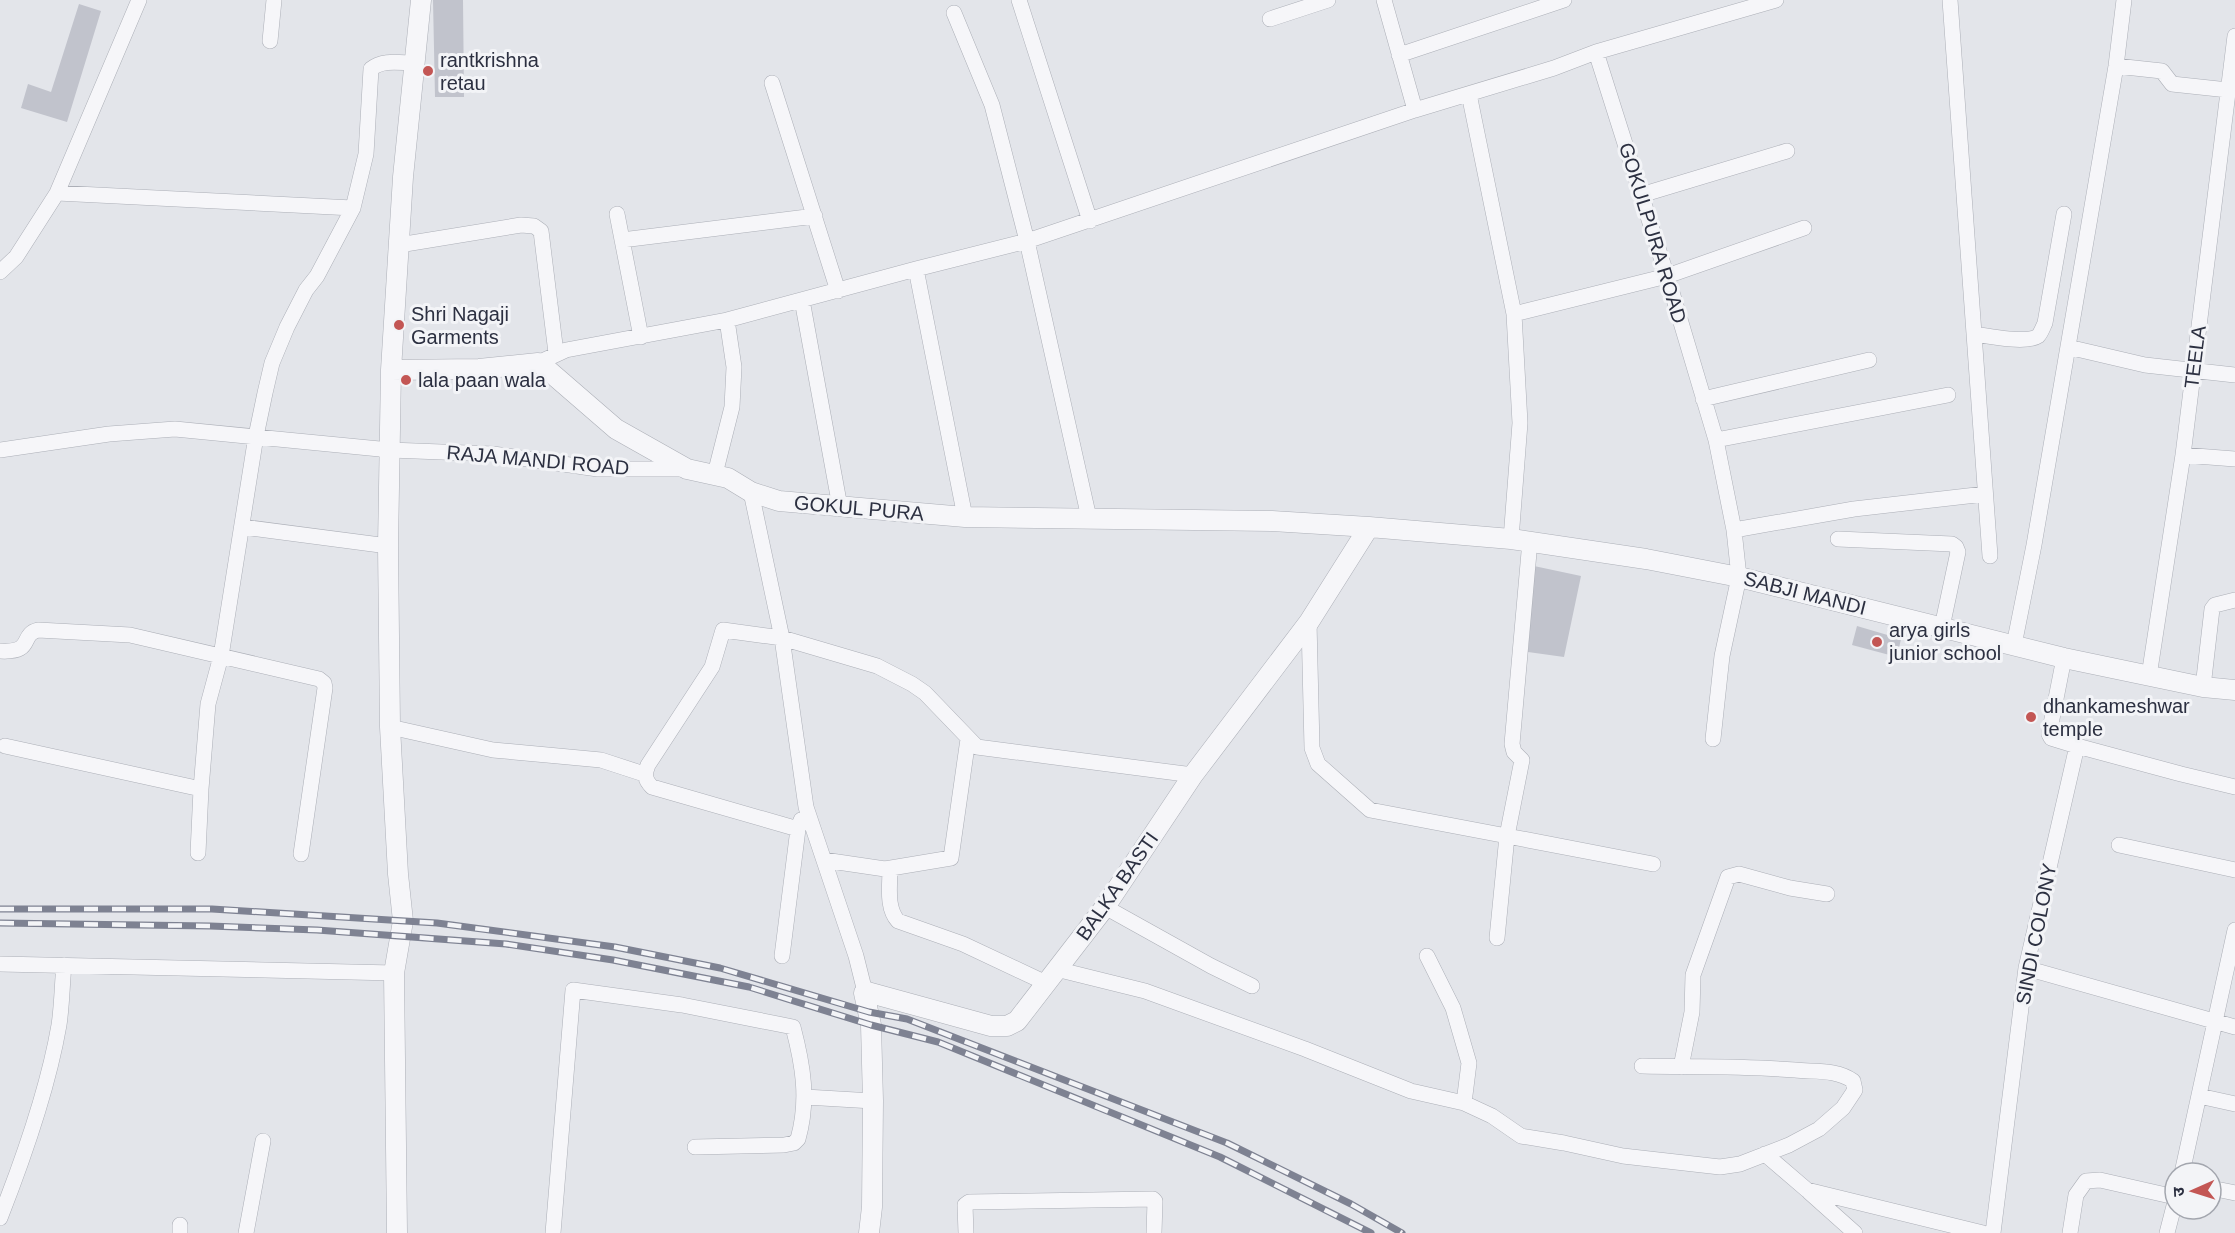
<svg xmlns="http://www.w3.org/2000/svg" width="2235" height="1233" font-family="Arial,'Noto Sans Devanagari',sans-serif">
<rect width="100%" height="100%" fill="#e3e5ea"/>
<!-- building -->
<path fill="#c1c3cc" d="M433,0H463L464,97H435Z
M79,4L101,11L67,122L21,108L28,84L51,92Z
M1534,566L1581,576L1564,657L1528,652Z
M1857,626L1901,639L1897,657L1852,645Z"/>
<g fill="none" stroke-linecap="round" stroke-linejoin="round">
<defs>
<path id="minor" d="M1019,0L1090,221
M1384,0L1415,110
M1950,0L1990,556
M954,13L992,105L1027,241L1089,518
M1270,19L1328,0
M270,41L274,0
M1596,52L1671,289L1716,440L1734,530L1739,577L1722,656L1713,739
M1399,55L1564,0
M2116,66L2162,71L2172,84L2228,90
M772,83L838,291
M1469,94L1514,314L1520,423L1511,539
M57,193L353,208
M1641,195L1787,151
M617,214L641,337
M622,240L815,216
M399,245L521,225L534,226L541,231L556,353
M916,269L965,517
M0,272L16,257L57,193L139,0
M802,300L840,507
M1514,314L1667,276L1804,228
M1974,334C1987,336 2027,344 2038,336C2041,333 2043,327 2045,323L2064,214
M2068,347L2145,365L2235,375
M538,363L566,350L727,320L916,269L1027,241L1415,110L1554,68L1596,52L1776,0
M1703,399L1869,360
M1716,440L1948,395
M0,450L109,434L175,429L390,450L493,454L598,469H687
M2183,455L2235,459
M715,474L732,407L734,367L727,320
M751,492L782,638L806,807L856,956L865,992
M243,527L388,546
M1734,530L1854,509L1985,494
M1838,539L1952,544L1956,547L1958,552L1942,627
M1309,622L1312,748L1318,764L1370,810L1507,836L1522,760L1514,752L1512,744L1530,541
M2014,645L2034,545L2116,66L2124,0
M0,651C35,653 19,635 38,630L130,635L319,679L324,683L325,688L301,854
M2149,676L2183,455L2235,36
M2203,687L2212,609L2215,605L2235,600
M390,727L493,750L601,760L644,774
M5,746L201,789
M2077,746L2181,774L2235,787
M798,829L652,787C645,780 644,775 648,765L712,667L723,630L782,638L877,666L912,684L925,693L977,747L1193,775
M2119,845L2235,870
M198,853L201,789L208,704L221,656L256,436L265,393L272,363L287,327L306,290L317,276L353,208L366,154L371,69C383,59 400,63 414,63
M824,860L885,869L951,858L968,739
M890,869C890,885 886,908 898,921L963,944L1046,983
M1105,907L1211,966L1252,986
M1497,938L1507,836L1653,864
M782,956L798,829L801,820
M1427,956L1453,1008L1469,1063L1464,1103
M0,964L394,973
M2026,968L2235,1027
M1056,969L1145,991L1305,1049L1411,1091L1464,1103L1492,1116L1521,1136L1564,1143L1623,1156L1720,1167L1740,1164L1789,1145L1819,1129L1843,1108L1855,1090L1853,1081C1837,1069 1814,1072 1795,1070C1744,1066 1693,1067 1642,1066
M1681,1067L1692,1012L1693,975L1728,877L1739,874L1790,888L1827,894
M2199,1096L2235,1104
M805,1097L873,1101
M1765,1154L1807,1190L1983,1233
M2182,1173L2235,930
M2211,1188L2235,1193
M1809,1192L1855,1233
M0,1218C24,1157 48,1089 59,1025C62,1005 62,985 64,965
M180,1233V1225
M246,1233L263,1141
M553,1233L573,990L682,1005L793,1027C803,1065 809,1100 798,1139L794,1143L784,1145L695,1147
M966,1233L965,1205L969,1202L1153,1199L1155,1201L1154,1233
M1993,1233L2026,968L2077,746L2051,738L2049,734L2064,658
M2070,1233L2076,1195L2086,1181L2100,1180L2175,1197
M2167,1233L2175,1202"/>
<path id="tertiary" d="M391,370L479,369L538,363L542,365L616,429L687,469L728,478L751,492L779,501L965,517L1272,521L1369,527L1511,539L1646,559L1739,577L2064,658L2203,687L2235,690
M397,1233L394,973L403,921L398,874L390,727L388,546L391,370L403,177L421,0
M869,1233L872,1207L873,1101L871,1025L864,993L867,992L991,1026H1007L1017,1021L1105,907L1193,775L1309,622L1369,527"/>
</defs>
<!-- minor casing -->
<use href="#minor" stroke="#acafb7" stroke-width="16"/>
<!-- tertiary casing -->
<use href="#tertiary" stroke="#acafb7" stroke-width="21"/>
<!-- minor -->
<use href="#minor" stroke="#f6f6f9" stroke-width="15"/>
<!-- tertiary -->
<use href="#tertiary" stroke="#f6f6f9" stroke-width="20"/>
<defs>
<path id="rail" d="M0,909H212L437,923L615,947L720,968L869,1012L907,1019L1227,1143L1351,1204L1402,1233
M0,923L210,926L317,930L506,944L613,960L749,987L871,1025L938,1042L1220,1157L1371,1233"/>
</defs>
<!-- rail casing -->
<use href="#rail" stroke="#7e8292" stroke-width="7"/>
<!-- rail -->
<use href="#rail" stroke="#f3f4f7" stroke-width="4.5" stroke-dasharray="14" stroke-linecap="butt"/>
</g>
<!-- markers -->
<g fill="#c35654" stroke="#f3f4f7" stroke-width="2">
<circle cx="428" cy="71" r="6"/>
<circle cx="399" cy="325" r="6"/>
<circle cx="406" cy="380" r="6"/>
<circle cx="1877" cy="642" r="6"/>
<circle cx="2031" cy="717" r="6"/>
</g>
<g text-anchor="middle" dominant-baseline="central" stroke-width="6" stroke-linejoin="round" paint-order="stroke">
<!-- poi labels -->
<g font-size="20" fill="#2c3041" stroke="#f3f4f7" text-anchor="start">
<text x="440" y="60">rantkrishna<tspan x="440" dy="23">retau</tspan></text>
<text x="411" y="314">Shri Nagaji<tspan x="411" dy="23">Garments</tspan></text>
<text x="418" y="380">lala paan wala</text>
<text x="1889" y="630">arya girls<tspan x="1889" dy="23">junior school</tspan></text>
<text x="2043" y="706">dhankameshwar<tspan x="2043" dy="23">temple</tspan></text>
</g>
<!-- street labels -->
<g font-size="20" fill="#2c3041" stroke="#f3f4f7">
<text transform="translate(1653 233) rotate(73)">GOKULPURA ROAD</text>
<text transform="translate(2195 357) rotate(-83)">TEELA</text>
<text transform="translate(538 460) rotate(5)">RAJA MANDI ROAD</text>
<text transform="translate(859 508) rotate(5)">GOKUL PURA</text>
<text transform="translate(1805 593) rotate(14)">SABJI MANDI</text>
<text transform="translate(1117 886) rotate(-55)">BALKA BASTI</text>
<text transform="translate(2036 934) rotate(-79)">SINDI COLONY</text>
</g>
</g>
<!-- north arrow -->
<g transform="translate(2193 1191) rotate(267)"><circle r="28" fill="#f3f4f7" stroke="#a3a6ae" stroke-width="1.5"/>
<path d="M0-4.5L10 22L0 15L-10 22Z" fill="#c35654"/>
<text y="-9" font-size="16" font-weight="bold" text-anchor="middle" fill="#2c3041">उ</text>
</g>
</svg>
